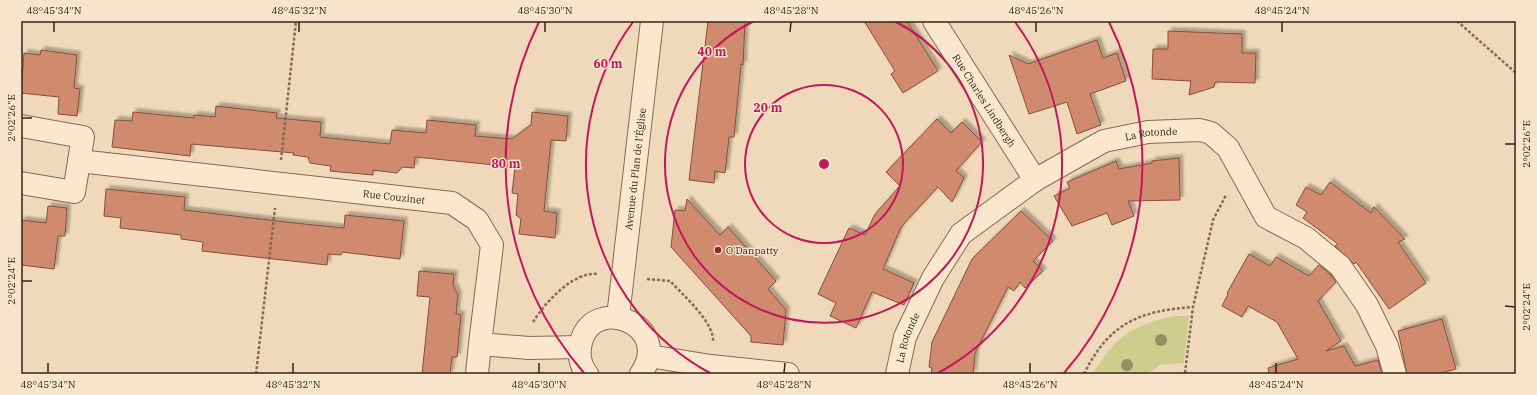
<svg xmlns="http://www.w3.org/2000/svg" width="1537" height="395" font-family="'IBM Plex Serif',serif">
<defs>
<filter id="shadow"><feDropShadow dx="3.5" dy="-3.5" stdDeviation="1" flood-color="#0004"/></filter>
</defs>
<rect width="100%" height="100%" fill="#efd9ba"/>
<!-- green -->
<path fill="#cdcd8e" d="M1173,316H1189L1184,363L1160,365L1147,374H1093C1115,337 1130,326 1173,316Z"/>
<!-- building -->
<path fill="#d08b6e" stroke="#874e39" filter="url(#shadow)" d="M708,21H745L743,65L741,64L734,137H729L725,173L715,171L714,183L689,180Z
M864,21H907L938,71L903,93L891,74L895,71Z
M1168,31L1242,34V53H1256L1255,83L1215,82L1214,87L1189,95L1191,81L1152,79L1153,49H1168Z
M1097,40L1103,58L1117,53L1126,81L1090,94L1101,125L1077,134L1067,102L1029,114L1009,55L1028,64Z
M41,50L77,55L74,88L80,89L77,116L58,114L59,97L21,93L24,53L40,55Z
M216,106L277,113L276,118L321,122L320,137L390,144L392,130L426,133L427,120L476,125L475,136L512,139L531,125L532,112L568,116L566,141L551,140L544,211L557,213L555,238L519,234L521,219L516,215L518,194L512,193L515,167L415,157L414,168L402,167L397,173L373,170V175L330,171L331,166L310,163L308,157L293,155L294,153L191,144L190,156L112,147L115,120L132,121L133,112L194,118V115L215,117Z
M937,119L951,133L962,122L982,142L956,171L964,178L952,202L938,187L901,227L883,269L914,283L904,305L872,292L856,328L830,316L836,303L818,294L849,228L865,235L875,214L900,186L886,172Z
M1179,158L1180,200L1128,201L1134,216L1112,225L1107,213L1072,226L1054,196L1070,188L1067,182L1116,161L1119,169L1152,163V161Z
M1330,182L1371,213L1374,207L1405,239L1398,242L1426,283L1389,309L1356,262L1354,264L1335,246L1338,244L1303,218L1307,212L1296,205L1306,187L1321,195Z
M106,189L185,197L184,210L285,222L344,228L345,215L404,221L400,259L342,252L341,255L328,254L327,265L202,251L203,242L181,239V235L120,228L121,218L104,216Z
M687,199L720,235L728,227L776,281L768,289L786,310L783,345L751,342V336L671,247L675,210L685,211Z
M48,206L67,208L65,236H58L54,269L21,265V220L46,223Z
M1021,211L1053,241L1033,261L1043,271L1025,288L1020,282L1014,291L1008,287L975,353L973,374H931L932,368L929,367L932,342L972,259Z
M1249,254L1270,266L1276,257L1309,276L1319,265L1331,275L1336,282L1318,301L1341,341L1326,351L1344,346L1355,366L1378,360L1382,374H1269L1268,368L1298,359L1277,322L1248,306L1242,317L1222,306L1228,294L1227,293Z
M419,271L454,274L453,285L458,295L456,314L461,315L457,357H452L450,374H422L430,297L417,296Z
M1442,319L1456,369L1438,374H1407L1398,331Z"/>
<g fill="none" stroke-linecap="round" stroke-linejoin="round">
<defs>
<g id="minor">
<path id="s1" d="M934,21L1035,180"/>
<path d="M21,126L83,137L74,192L21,183"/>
<path id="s2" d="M79,161L452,203L477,220L492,245L480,344L529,348L580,347"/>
<path d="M649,356L711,366L788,374"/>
<path d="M477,374L480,344"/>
<path id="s3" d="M897,374L905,337L933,278L961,234L1035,180L1104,141L1148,132L1200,130L1211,133L1228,148L1266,217L1306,238L1340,266L1367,305L1387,346L1395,374"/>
</g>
<g id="tertiary">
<path id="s4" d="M618,317L652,21"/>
<path d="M587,374C580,365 578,353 581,342C594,293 674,325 641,374"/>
</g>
</defs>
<!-- minor casing -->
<use href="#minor" stroke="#876954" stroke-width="24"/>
<!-- tertiary casing -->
<use href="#tertiary" stroke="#876954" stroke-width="24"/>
<!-- path -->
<path stroke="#876954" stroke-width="2.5" stroke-dasharray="3 2" stroke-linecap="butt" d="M1457,21L1516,73
M281,160L296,21
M647,279L670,281C683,295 714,322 713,341
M533,322C545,303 573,271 598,274
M1185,373L1193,307L1213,220L1226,195
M256,374L275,208
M1084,374C1109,323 1139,311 1193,307
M1180,374H1189"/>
<!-- minor -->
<use href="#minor" stroke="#fae7cd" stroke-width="22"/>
<!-- tertiary -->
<use href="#tertiary" stroke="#fae7cd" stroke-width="22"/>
</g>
<!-- trees -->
<g fill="#958f65">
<circle cx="1161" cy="340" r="6"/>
<circle cx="1127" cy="365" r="6"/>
</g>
<!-- ticks -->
<path fill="none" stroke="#35241a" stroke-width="1.5" d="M54,32V22M299,32V22M545,32V22M790,32L791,22M1036,32V22M1282,32V22M22,118H32M1505,144H1515M22,281H32M1505,306L1515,307M48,373V363M293,373V363M539,373V363M784,373L785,363M1030,373V363M1276,373V363"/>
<!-- distance rings -->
<g fill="none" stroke="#c2185b" stroke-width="2">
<circle cx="824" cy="164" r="79"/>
<path d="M894 21A159 159 0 1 1 754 21"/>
<path d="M710 373A238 238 0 0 1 633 22M1015 22A238 238 0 0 1 938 373"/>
<path d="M584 373A318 318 0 0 1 539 22M1109 22A318 318 0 0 1 1064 373"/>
</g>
<!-- markers -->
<circle fill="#982231" stroke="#f7e4ca" stroke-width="1.5" cx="718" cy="250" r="4"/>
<g text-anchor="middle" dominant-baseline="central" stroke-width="3" stroke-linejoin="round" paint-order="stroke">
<!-- street labels -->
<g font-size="10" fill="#35241a" stroke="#f7e4ca">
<text stroke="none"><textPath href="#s1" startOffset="94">Rue Charles Lindbergh</textPath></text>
<text stroke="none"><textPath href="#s3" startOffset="374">La Rotonde</textPath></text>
<text stroke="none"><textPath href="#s4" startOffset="149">Avenue du Plan de l'Église</textPath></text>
<text stroke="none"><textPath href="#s2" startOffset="317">Rue Couzinet</textPath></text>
<text stroke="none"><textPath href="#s3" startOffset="38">La Rotonde</textPath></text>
</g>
<!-- poi labels -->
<g font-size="10" fill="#35241a" stroke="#f7e4ca" text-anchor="start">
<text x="726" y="250">O'Danpatty</text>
</g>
</g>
<circle cx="824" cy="164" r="6" fill="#c2185b" stroke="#f7e4ca" stroke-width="2"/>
<g font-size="12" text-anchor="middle" font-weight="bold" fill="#c2185b" stroke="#f7e4ca" stroke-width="3" stroke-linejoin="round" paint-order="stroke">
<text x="712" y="56">40 m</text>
<text x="608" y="68">60 m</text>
<text x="768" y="112">20 m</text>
<text x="506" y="168">80 m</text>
</g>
<!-- border -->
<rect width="1537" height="395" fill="none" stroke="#f7e4ca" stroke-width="44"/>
<rect x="22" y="22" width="1493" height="351" fill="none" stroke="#35241a" stroke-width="1.5"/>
<g font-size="10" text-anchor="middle" fill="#35241a">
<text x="54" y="14">48°45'34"N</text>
<text x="299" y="14">48°45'32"N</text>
<text x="545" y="14">48°45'30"N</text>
<text x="791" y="14">48°45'28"N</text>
<text x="1036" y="14">48°45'26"N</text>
<text x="1282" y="14">48°45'24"N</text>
<text transform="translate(11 118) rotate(-90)" y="4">2°02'26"E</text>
<text transform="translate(1526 144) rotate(-90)" y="4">2°02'26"E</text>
<text transform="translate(11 281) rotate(-90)" y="4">2°02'24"E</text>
<text transform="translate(1526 307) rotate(-90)" y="4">2°02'24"E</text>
<text x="48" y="388">48°45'34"N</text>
<text x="293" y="388">48°45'32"N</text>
<text x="539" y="388">48°45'30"N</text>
<text x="784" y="388">48°45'28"N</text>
<text x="1030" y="388">48°45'26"N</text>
<text x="1276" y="388">48°45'24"N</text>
</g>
</svg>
